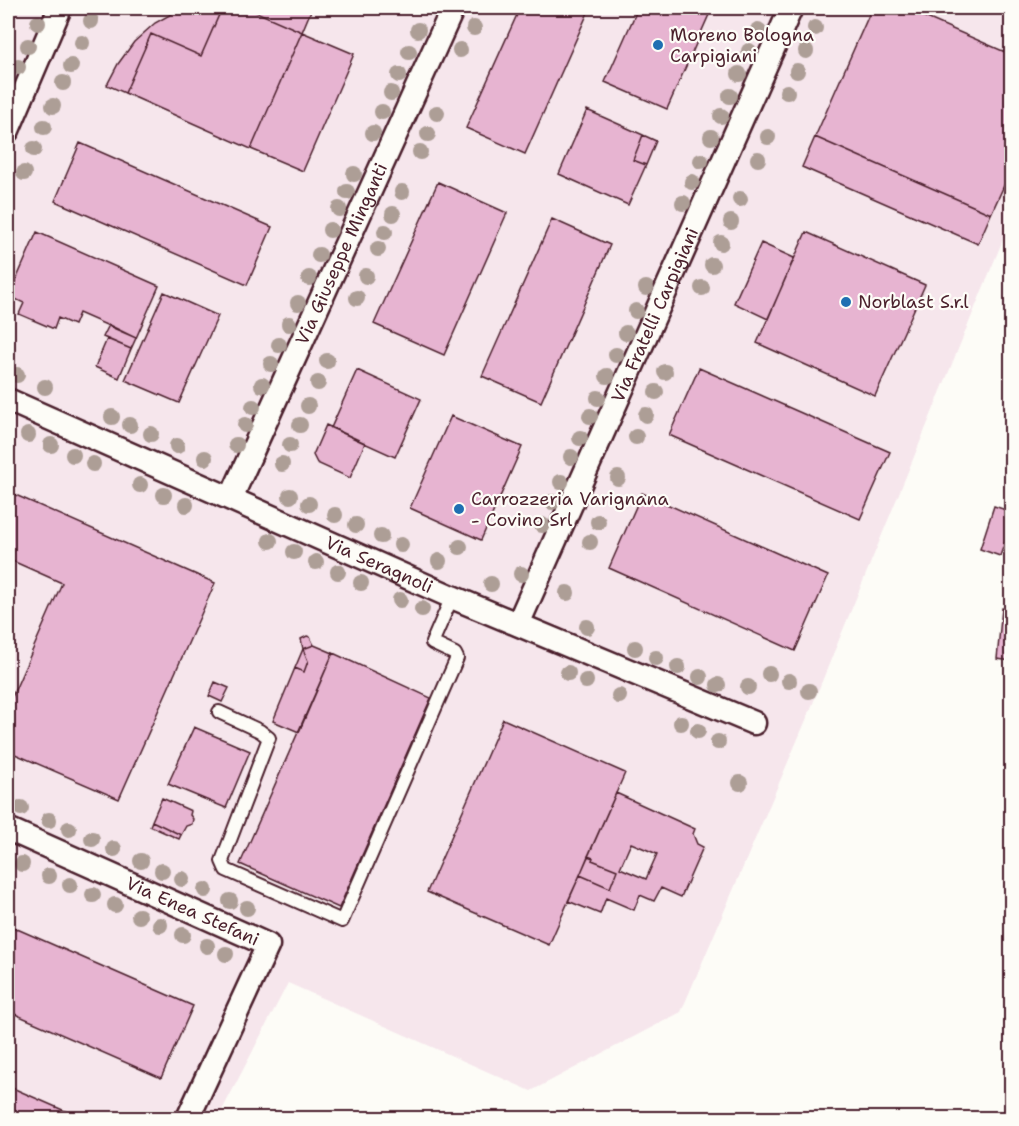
<svg xmlns="http://www.w3.org/2000/svg" width="1019" height="1126" font-family="'Shantell Sans',sans-serif">
<rect width="100%" height="100%" fill="#fdfcf7"/>
<filter id="ink" filterUnits="userSpaceOnUse"><feTurbulence type="fractalNoise" baseFrequency=".0167" numOctaves="2"/><feDisplacementMap in="SourceGraphic" scale="12" xChannelSelector="R" yChannelSelector="G"/><feConvolveMatrix kernelMatrix="1 2 1 2 8 2 1 2 1" color-interpolation-filters="sRGB"/></filter>
<g filter="url(#ink)">
<!-- built -->
<path fill="#f6e6ec" d="M8,8H1011V220L809,713L681,1012L531,1091L288,983L218,1118H8Z"/>
<!-- building -->
<path fill="#e7b4d1" stroke="#4a1f2b" stroke-width="1.5" fill-rule="evenodd" d="M182,8H222L201,56L151,34L125,93L107,85L118,64L134,42L155,23Z
M222,8H247L302,32L251,149L125,93L151,34L201,56Z
M247,8H312L302,32Z
M520,8H590L525,154L466,128Z
M638,8H712L667,109L605,82Z
M872,8H904L1012,55V168L991,214L815,137Z
M302,32L354,54L303,171L251,149Z
M587,110L643,135L633,160L646,165L628,205L559,174Z
M643,135L656,141L646,165L633,160Z
M815,137L991,214L978,244L802,167Z
M80,143L272,227L247,285L55,201Z
M438,182L507,213L444,355L374,324Z
M552,219L610,245L541,402L482,376Z
M37,232L159,286L136,338L79,313L74,325L58,318L54,329L19,314L24,303L9,296Z
M806,232L925,285L875,396L757,343Z
M761,243L794,258L768,319L734,303Z
M164,292L218,316L179,403L125,380Z
M109,325L136,338L131,349L103,337Z
M107,339L131,349L119,378L95,367Z
M699,368L890,452L860,519L669,435Z
M357,370L421,399L395,457L331,428Z
M451,416L522,447L481,540L410,508Z
M326,425L365,443L350,478L317,463L313,455Z
M11,493L215,583L119,799L8,751V706L62,583L8,559V500Z
M642,493L828,576L795,651L609,568Z
M994,506L1012,512V522L1000,556L980,549Z
M1002,608L1012,609V661L997,659Z
M307,636L310,637L314,645L303,649L301,639Z
M314,645L333,653L299,732L273,721L295,668L304,672L308,661L303,649Z
M303,649L308,661L304,672L295,668Z
M333,653L431,698L339,908L240,864Z
M215,682L229,688L222,702L209,696Z
M503,719L625,773L549,945L427,892Z
M194,727L250,751L226,808L168,784Z
M616,793L695,829L693,834L697,844L703,847L681,897L661,888L654,901L640,895L634,910L606,898L600,914L568,901L580,875L610,888L617,870L592,860L593,858L588,856ZM631,843L657,854L646,879L620,868Z
M162,798L191,811L190,815L193,819L192,824L186,826L181,835L152,821Z
M152,821L181,835L179,839L150,826Z
M588,856L593,858L592,860L617,870L610,888L580,875Z
M8,925L193,1006L161,1078L8,1011Z
M8,1086L81,1118H8Z"/>
<g fill="none" stroke-linecap="round" stroke-linejoin="round">
<defs>
<path id="service" d="M219,712L260,731L269,738L222,861L226,870L342,921L457,658L455,654L432,643L452,597"/>
<g id="minor">
<path d="M8,130L60,8"/>
<path id="s1" d="M8,400L452,597L754,723"/>
<path id="s2" d="M231,498L453,8"/>
<path id="s3" d="M518,624L791,8"/>
<path id="s4" d="M8,829L268,945L188,1118"/>
</g>
</defs>
<!-- service casing -->
<use href="#service" stroke="#4a1f2b" stroke-width="16"/>
<!-- minor casing -->
<use href="#minor" stroke="#4a1f2b" stroke-width="27"/>
<!-- service -->
<use href="#service" stroke="#fdfcf7" stroke-width="12"/>
<!-- minor -->
<use href="#minor" stroke="#fdfcf7" stroke-width="22"/>
</g>
<!-- trees -->
<g fill="#ad9e96">
<circle cx="91" cy="21" r="8"/>
<circle cx="38" cy="23" r="8"/>
<circle cx="474" cy="28" r="8"/>
<circle cx="815" cy="28" r="8"/>
<circle cx="418" cy="30" r="8"/>
<circle cx="758" cy="30" r="8"/>
<circle cx="82" cy="43" r="8"/>
<circle cx="28" cy="46" r="8"/>
<circle cx="460" cy="50" r="8"/>
<circle cx="749" cy="51" r="8"/>
<circle cx="806" cy="51" r="8"/>
<circle cx="409" cy="52" r="8"/>
<circle cx="71" cy="66" r="8"/>
<circle cx="18" cy="67" r="8"/>
<circle cx="797" cy="71" r="8"/>
<circle cx="739" cy="74" r="8"/>
<circle cx="399" cy="75" r="8"/>
<circle cx="63" cy="83" r="8"/>
<circle cx="787" cy="92" r="8"/>
<circle cx="391" cy="93" r="8"/>
<circle cx="730" cy="96" r="8"/>
<circle cx="53" cy="106" r="8"/>
<circle cx="382" cy="112" r="8"/>
<circle cx="437" cy="113" r="8"/>
<circle cx="721" cy="116" r="8"/>
<circle cx="44" cy="127" r="8"/>
<circle cx="373" cy="133" r="8"/>
<circle cx="428" cy="134" r="8"/>
<circle cx="711" cy="137" r="8"/>
<circle cx="768" cy="137" r="8"/>
<circle cx="34" cy="149" r="8"/>
<circle cx="420" cy="152" r="8"/>
<circle cx="758" cy="159" r="8"/>
<circle cx="701" cy="161" r="8"/>
<circle cx="24" cy="173" r="8"/>
<circle cx="354" cy="174" r="8"/>
<circle cx="692" cy="182" r="8"/>
<circle cx="347" cy="192" r="8"/>
<circle cx="402" cy="192" r="8"/>
<circle cx="740" cy="199" r="8"/>
<circle cx="683" cy="203" r="8"/>
<circle cx="339" cy="209" r="8"/>
<circle cx="393" cy="214" r="8"/>
<circle cx="731" cy="222" r="8"/>
<circle cx="330" cy="230" r="8"/>
<circle cx="385" cy="232" r="8"/>
<circle cx="721" cy="243" r="8"/>
<circle cx="378" cy="249" r="8"/>
<circle cx="319" cy="255" r="8"/>
<circle cx="712" cy="265" r="8"/>
<circle cx="366" cy="276" r="8"/>
<circle cx="309" cy="278" r="8"/>
<circle cx="646" cy="288" r="8"/>
<circle cx="702" cy="288" r="8"/>
<circle cx="357" cy="298" r="8"/>
<circle cx="298" cy="303" r="8"/>
<circle cx="636" cy="311" r="8"/>
<circle cx="289" cy="324" r="8"/>
<circle cx="626" cy="333" r="8"/>
<circle cx="279" cy="345" r="8"/>
<circle cx="616" cy="355" r="8"/>
<circle cx="327" cy="361" r="8"/>
<circle cx="271" cy="364" r="8"/>
<circle cx="665" cy="372" r="8"/>
<circle cx="17" cy="375" r="8"/>
<circle cx="607" cy="376" r="8"/>
<circle cx="318" cy="383" r="8"/>
<circle cx="262" cy="385" r="8"/>
<circle cx="45" cy="387" r="8"/>
<circle cx="656" cy="392" r="8"/>
<circle cx="598" cy="398" r="8"/>
<circle cx="308" cy="406" r="8"/>
<circle cx="253" cy="407" r="8"/>
<circle cx="646" cy="415" r="8"/>
<circle cx="590" cy="416" r="8"/>
<circle cx="112" cy="417" r="8"/>
<circle cx="130" cy="425" r="8"/>
<circle cx="245" cy="425" r="8"/>
<circle cx="300" cy="425" r="8"/>
<circle cx="151" cy="434" r="8"/>
<circle cx="28" cy="435" r="8"/>
<circle cx="636" cy="437" r="8"/>
<circle cx="580" cy="438" r="8"/>
<circle cx="51" cy="445" r="8"/>
<circle cx="236" cy="445" r="8"/>
<circle cx="290" cy="445" r="8"/>
<circle cx="177" cy="446" r="8"/>
<circle cx="73" cy="455" r="8"/>
<circle cx="571" cy="457" r="8"/>
<circle cx="205" cy="458" r="8"/>
<circle cx="93" cy="464" r="8"/>
<circle cx="282" cy="464" r="8"/>
<circle cx="618" cy="478" r="8"/>
<circle cx="561" cy="482" r="8"/>
<circle cx="140" cy="485" r="8"/>
<circle cx="164" cy="495" r="8"/>
<circle cx="290" cy="496" r="8"/>
<circle cx="552" cy="502" r="8"/>
<circle cx="309" cy="504" r="8"/>
<circle cx="186" cy="505" r="8"/>
<circle cx="335" cy="515" r="8"/>
<circle cx="598" cy="522" r="8"/>
<circle cx="356" cy="525" r="8"/>
<circle cx="542" cy="525" r="8"/>
<circle cx="381" cy="536" r="8"/>
<circle cx="270" cy="541" r="8"/>
<circle cx="590" cy="542" r="8"/>
<circle cx="401" cy="545" r="8"/>
<circle cx="460" cy="547" r="8"/>
<circle cx="294" cy="552" r="8"/>
<circle cx="439" cy="561" r="8"/>
<circle cx="316" cy="562" r="8"/>
<circle cx="338" cy="572" r="8"/>
<circle cx="521" cy="574" r="8"/>
<circle cx="361" cy="583" r="8"/>
<circle cx="491" cy="584" r="8"/>
<circle cx="567" cy="593" r="8"/>
<circle cx="400" cy="600" r="8"/>
<circle cx="422" cy="609" r="8"/>
<circle cx="587" cy="627" r="8"/>
<circle cx="635" cy="648" r="8"/>
<circle cx="656" cy="658" r="8"/>
<circle cx="678" cy="667" r="8"/>
<circle cx="568" cy="673" r="8"/>
<circle cx="769" cy="674" r="8"/>
<circle cx="700" cy="677" r="8"/>
<circle cx="586" cy="681" r="8"/>
<circle cx="789" cy="681" r="8"/>
<circle cx="718" cy="685" r="8"/>
<circle cx="748" cy="687" r="8"/>
<circle cx="809" cy="691" r="8"/>
<circle cx="619" cy="696" r="8"/>
<circle cx="681" cy="723" r="8"/>
<circle cx="698" cy="731" r="8"/>
<circle cx="718" cy="742" r="8"/>
<circle cx="740" cy="783" r="8"/>
<circle cx="21" cy="808" r="8"/>
<circle cx="49" cy="820" r="8"/>
<circle cx="69" cy="829" r="8"/>
<circle cx="92" cy="839" r="8"/>
<circle cx="114" cy="849" r="8"/>
<circle cx="141" cy="861" r="8"/>
<circle cx="22" cy="864" r="8"/>
<circle cx="162" cy="871" r="8"/>
<circle cx="49" cy="876" r="8"/>
<circle cx="182" cy="879" r="8"/>
<circle cx="70" cy="885" r="8"/>
<circle cx="205" cy="890" r="8"/>
<circle cx="93" cy="895" r="8"/>
<circle cx="230" cy="901" r="8"/>
<circle cx="115" cy="905" r="8"/>
<circle cx="247" cy="908" r="8"/>
<circle cx="139" cy="916" r="8"/>
<circle cx="160" cy="925" r="8"/>
<circle cx="183" cy="935" r="8"/>
<circle cx="207" cy="946" r="8"/>
<circle cx="226" cy="954" r="8"/>
</g>
</g>
<!-- markers -->
<g fill="#1f6fb2" stroke="#fdfcf7" stroke-width="2">
<circle cx="658" cy="45" r="6"/>
<circle cx="846" cy="302" r="6"/>
<circle cx="459" cy="509" r="6"/>
</g>
<g text-anchor="middle" dominant-baseline="central" stroke-width="4.5" stroke-linejoin="round" paint-order="stroke">
<!-- poi labels -->
<g font-size="18" fill="#4a1f2b" stroke="#fdfcf7" text-anchor="start">
<text x="670" y="35">Moreno Bologna<tspan x="670" dy="21">Carpigiani</tspan></text>
<text x="858" y="302">Norblast S.r.l</text>
<text x="471" y="499">Carrozzeria Varignana<tspan x="471" dy="21">- Covino Srl</tspan></text>
</g>
<!-- street labels -->
<g font-size="18" fill="#4a1f2b" stroke="#fdfcf7">
<text stroke="none"><textPath href="#s2" startOffset="268">Via Giuseppe Minganti</textPath></text>
<text stroke="none"><textPath href="#s3" startOffset="338">Via Fratelli Carpigiani</textPath></text>
<text stroke="none"><textPath href="#s1" startOffset="406">Via Seragnoli</textPath></text>
<text stroke="none"><textPath href="#s4" startOffset="202">Via Enea Stefani</textPath></text>
</g>
</g>
<!-- margin -->
<rect width="1019" height="1126" fill="none" stroke="#fdfcf7" stroke-width="30"/>
<rect x="15" y="15" width="989" height="1096" fill="none" stroke="#4a1f2b" stroke-width="2" filter="url(#ink)"/>
</svg>
